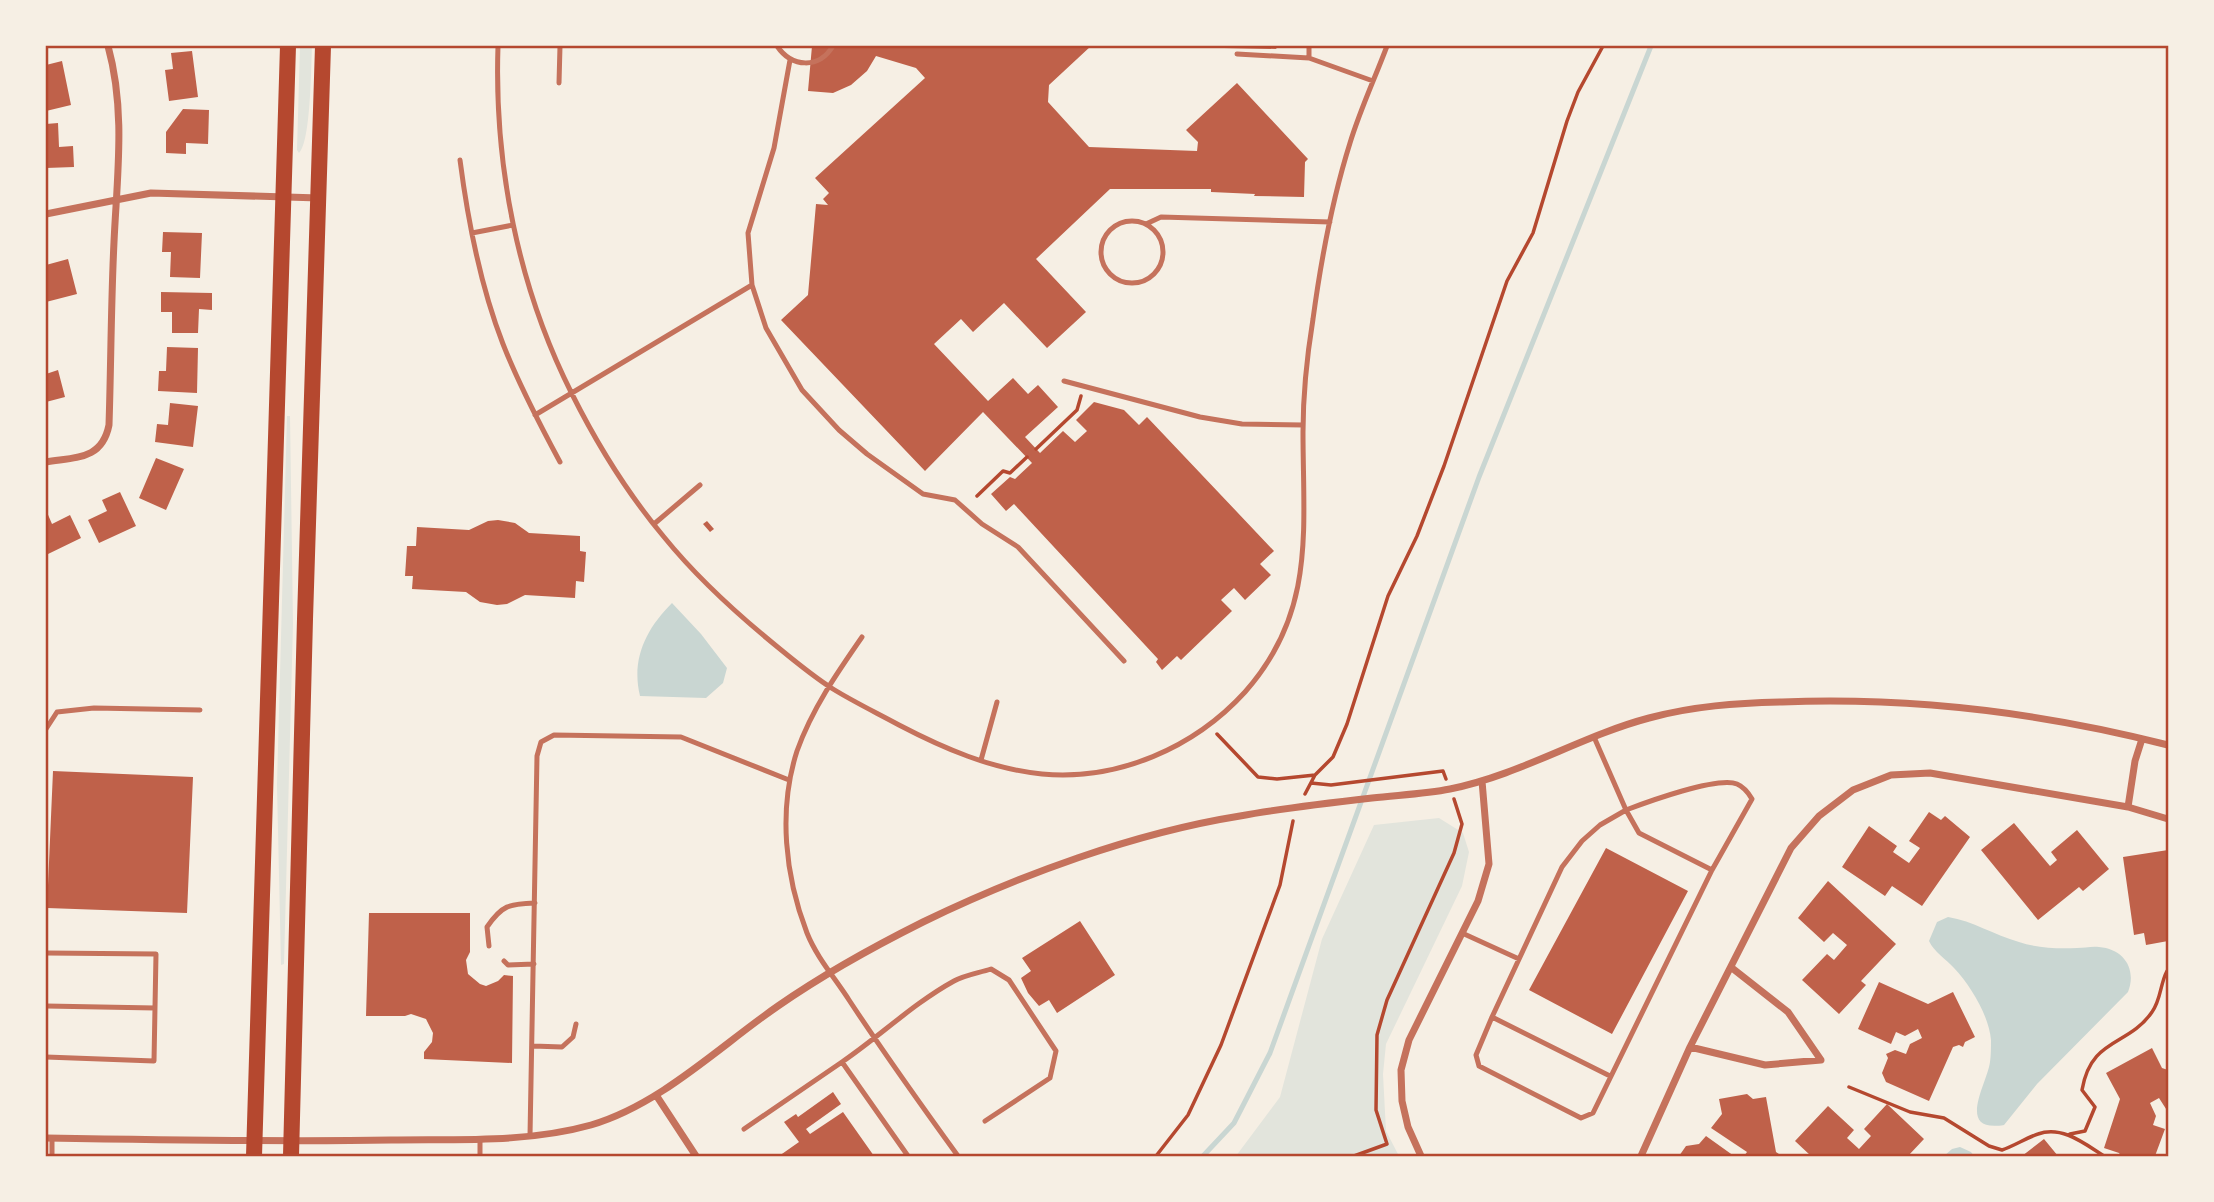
<svg xmlns="http://www.w3.org/2000/svg" width="2214" height="1202" font-family="Montserrat,sans-serif">
<rect width="100%" height="100%" fill="#f6efe4"/>
<!-- green -->
<path fill="#e2e4dc" d="M300,46H312C311,66 311,142 299,153L297,150Z
M287,416H290L293,624L284,964L281,965L277,785Z
M1439,818L1463,833L1469,852L1462,886L1386,1044L1383,1074L1386,1131L1399,1156H1236L1280,1097L1322,939L1374,825Z"/>
<!-- water -->
<path fill="#c9d6d2" d="M672,603L701,634L727,668L723,683L706,698L640,696C631,659 646,629 672,603Z
M1948,917C1973,921 1994,935 2019,942C2037,948 2058,949 2077,948C2084,948 2092,946 2099,947C2124,949 2137,969 2128,992L2037,1084L2004,1125C1955,1133 1987,1084 1990,1062C1991,1056 1991,1047 1991,1040C1989,1016 1971,986 1954,968C1946,959 1934,952 1929,941L1937,922Z
M1960,1147L1971,1152L1974,1156H1944L1952,1149Z"/>
<g fill="none" stroke-linecap="round" stroke-linejoin="round">
<!-- stream -->
<path stroke="#c9d6d2" stroke-width="5" d="M1203,1156L1234,1123L1270,1053L1479,477L1651,46"/>
</g>
<!-- building -->
<path fill="#bf614a" d="M812,46H1091L1049,85L1048,102L1089,147L1197,151L1198,142L1186,130L1237,83L1308,159L1305,162L1304,197L1254,196L1255,194L1211,192V189H1110L1036,259L1086,312L1047,348L1004,303L973,332L961,319L934,344L988,401L1013,378L1028,394L1038,385L1058,407L1025,437L1040,453L1063,431L1075,442L1087,431L1076,420L1094,402L1124,410L1139,425L1147,417L1274,551L1260,564L1271,575L1245,600L1234,588L1221,600L1232,611L1181,660L1177,656L1162,670L1156,662L1158,659L1014,504L1006,511L991,494L1010,477L1015,479L1032,463L983,412L925,471L781,320L808,295L816,204L828,205L823,199L829,193L815,178L925,78L916,68L876,56L867,71L851,85L833,93L808,91Z
M1224,46H1273L1277,49L1224,48Z
M192,51L198,97L169,101L165,70L173,69L171,53Z
M62,61L71,105L46,111V65Z
M183,109L209,110L208,144L186,143V154L166,153V132Z
M58,123L59,147L73,146L74,167L46,168V124Z
M163,232L202,233L200,278L170,277L171,252H162Z
M68,259L77,294L46,302V265Z
M161,292L212,293V310L199,309L198,333H172V312H161Z
M167,347L198,348L197,393L158,391L159,371H166Z
M58,370L65,397L46,402V374Z
M170,403L198,406L193,447L155,442L157,424L168,425Z
M156,458L184,469L166,510L139,498Z
M120,492L136,526L99,543L88,520L107,511L102,500Z
M46,510L52,524L70,515L81,538L46,555Z
M498,520L515,523L529,533L580,536V551L586,552L584,582L576,581L575,598L525,595L507,604L497,605L480,602L466,592L412,589L413,576H405L407,546H416L417,527L469,530L488,521Z
M707,521L714,529L710,532L703,524Z
M53,771L193,777L187,913L47,908Z
M1929,812L1941,820L1945,816L1970,837L1922,906L1892,886L1885,896L1842,867L1869,826L1897,846L1893,852L1909,863L1920,848L1909,841Z
M2014,823L2050,866L2057,860L2051,852L2077,830L2109,869L2083,891L2079,887L2038,920L1981,850Z
M1606,848L1688,891L1612,1034L1529,990Z
M2168,850V887H2166L2168,941L2146,945L2144,933L2134,935L2123,857Z
M1828,881L1896,944L1861,981L1866,985L1839,1014L1802,980L1827,954L1834,960L1847,945L1833,933L1824,942L1798,918Z
M369,913H470V952L466,960L468,974L480,984L486,986L498,981L504,975L513,976L512,1063L424,1059V1052L432,1042L433,1033L426,1019L411,1014L405,1016H366Z
M1080,921L1115,975L1057,1013L1049,1000L1039,1006L1028,993L1021,978L1031,971L1022,958Z
M1879,982L1928,1004L1953,992L1975,1037L1965,1042L1963,1047L1959,1045L1953,1047L1929,1101L1886,1082L1882,1073L1888,1058L1886,1054L1895,1050L1906,1054L1910,1044L1922,1038L1918,1029L1905,1036L1896,1032L1891,1044L1858,1029Z
M2152,1048L2162,1068L2168,1070V1112L2159,1098L2150,1103L2156,1116L2153,1125L2165,1129L2155,1156H2121L2119,1153L2104,1148L2120,1099L2106,1073Z
M833,1092L841,1104L806,1129L810,1134L843,1112L874,1156H779L799,1142L784,1122L796,1114L798,1117Z
M1747,1094L1753,1099L1766,1097L1776,1152L1782,1156H1744L1747,1152L1711,1128L1722,1114L1719,1099Z
M1887,1104L1924,1139L1908,1156H1811L1795,1141L1828,1106L1854,1130L1847,1138L1859,1149L1871,1136L1864,1129Z
M1706,1136L1734,1156H1679L1686,1146L1699,1144Z
M2044,1139L2058,1156H2022Z"/>
<g fill="none" stroke-linecap="round" stroke-linejoin="round">
<!-- path -->
<path stroke="#b5482f" stroke-width="3.5" d="M1036,449L1077,410L1081,396
M977,496L1003,471L1010,473L1027,457
M1217,734L1258,777L1277,779L1315,775
M1311,783L1331,785L1443,771L1446,779
M1305,794L1315,775L1333,757L1347,724L1388,596L1417,536L1444,466L1507,281L1533,233L1567,121L1578,92L1603,46
M1849,1087L1910,1112L1944,1118L1989,1146L2002,1150C2014,1146 2026,1138 2038,1134C2062,1125 2085,1144 2104,1156
M2070,1134L2085,1131L2095,1107L2082,1090C2091,1037 2128,1047 2152,1012C2161,1000 2160,984 2167,971
M1156,1156L1188,1115L1221,1045L1280,885L1293,821
M1354,1156L1387,1144L1376,1110L1377,1035L1387,1000L1454,853L1462,824L1454,799"/>
<!-- service -->
<path stroke="#c5725c" stroke-width="5" d="M498,46C494,165 518,287 572,394C597,444 628,494 664,537C698,579 738,615 780,649C797,663 814,677 833,689C854,702 877,713 899,725C943,748 991,769 1042,774C1118,781 1194,748 1245,692C1316,612 1303,530 1303,432C1303,394 1307,356 1313,319C1321,260 1332,200 1350,143C1360,110 1375,78 1387,46
M777,46C792,68 819,69 833,46
M1309,46V58L1373,81
M1237,54L1309,58
M790,60L774,148L748,233L752,285L766,328L802,390L839,430L867,454L923,494L955,500L982,524L1018,547L1124,661
M559,83L560,46
M460,160C468,222 480,285 503,344C519,385 539,423 560,462
M1101 252a31 31 0 1 1 62 0a31 31 0 1 1-62 0Z
M1146,224L1161,217L1330,222
M472,233L513,225
M1064,381L1200,417L1242,424L1303,425
M535,415L752,285
M654,524L700,485
M862,637C837,673 812,709 797,751C778,810 785,876 807,933C817,958 835,978 849,1000C884,1053 921,1105 958,1156
M46,729L57,712L94,708L200,710
M1594,737L1626,810C1647,802 1718,776 1737,784C1744,787 1748,792 1752,799L1712,870L1593,1113L1581,1118L1479,1066L1476,1055L1492,1017L1562,867L1582,841L1600,825L1626,810L1639,833L1712,870
M981,760L997,702
M1462,933L1519,959
M489,946L487,927C502,905 509,904 535,903
M46,953L156,954L154,1061L46,1057
M504,961L508,965L534,964
M46,1006L155,1008
M1492,1017L1610,1076
M533,1046L562,1047L573,1037L576,1024
M842,1062C880,1036 914,1003 954,981C965,975 979,973 991,969L1009,980L1056,1051L1050,1078L985,1121
M744,1129L842,1062L908,1156
M530,1136L537,756L541,742L554,735L681,737L789,780
M52,1156V1139
M480,1156V1139"/>
<!-- minor -->
<path stroke="#c5725c" stroke-width="7" d="M46,214L151,193L319,198
M46,462C76,457 102,460 109,425C111,364 111,303 114,242C117,176 126,111 108,46
M2128,807L2135,761L2142,739
M1690,1047L1765,1065L1821,1060L1788,1012L1732,968
M656,1095L696,1156
M46,1138C161,1140 276,1142 391,1140C457,1139 527,1143 591,1125C660,1105 720,1046 778,1006C824,974 873,947 923,922C1020,875 1134,833 1240,816C1284,808 1328,803 1372,798C1398,795 1425,794 1450,789C1520,775 1581,736 1649,718C1693,706 1737,703 1782,702C1912,697 2043,713 2168,745
M1421,1156L1408,1127L1402,1101L1401,1070L1409,1040L1478,901L1489,864L1482,781
M1641,1156L1690,1047L1791,848L1819,816L1853,790L1891,775L1930,773L2128,807L2168,819"/>
<!-- primary -->
<path stroke="#b5482f" stroke-width="16" d="M254,1156L288,46
M291,1156L305,619L323,46"/>
</g>
<!-- border -->
<rect width="2214" height="1202" fill="none" stroke="#f6efe4" stroke-width="94"/>
<rect x="47" y="47" width="2120" height="1108" fill="none" stroke="#b5482f" stroke-width="2.5"/>
</svg>
